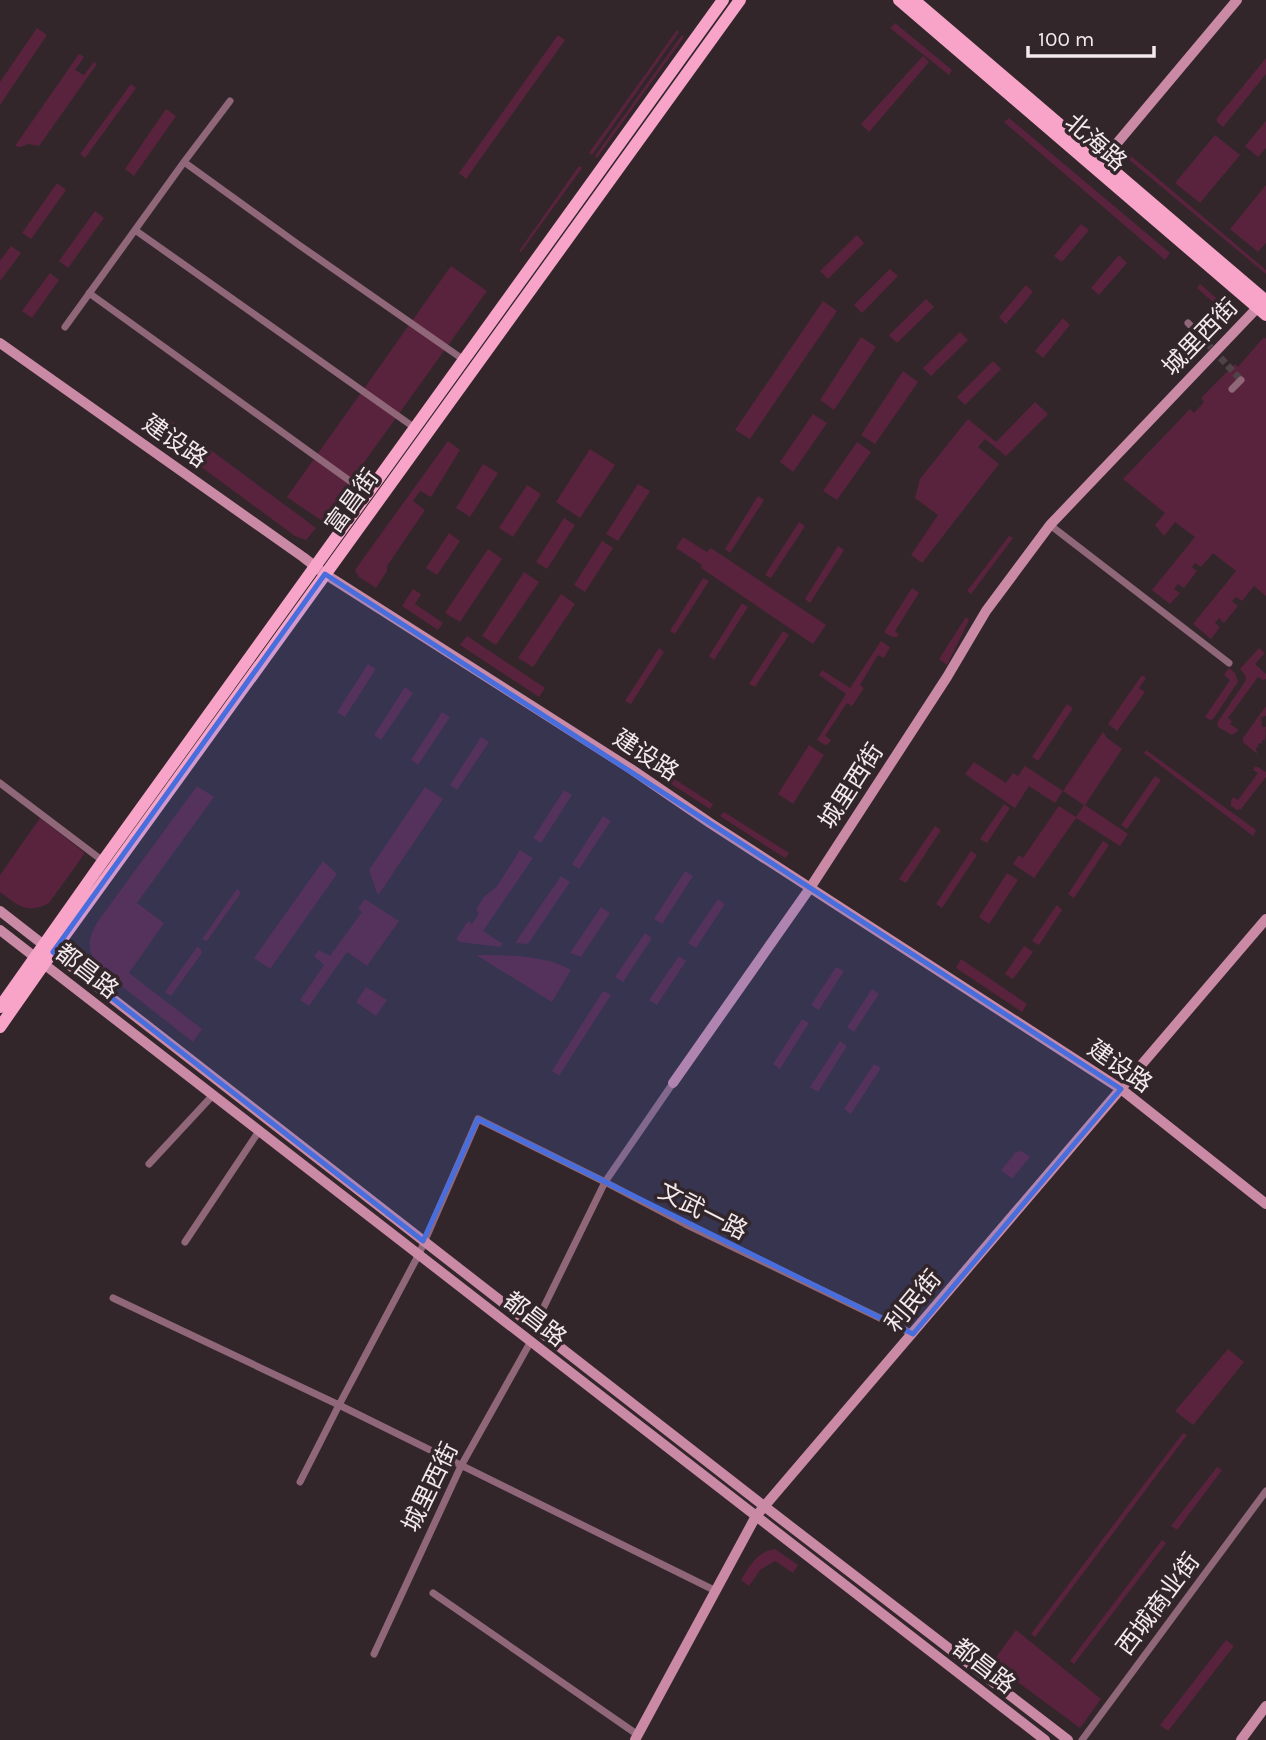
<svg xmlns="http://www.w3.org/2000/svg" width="1266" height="1740" font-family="Karla,'Noto Sans SC',sans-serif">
<rect width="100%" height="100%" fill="#32262b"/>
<!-- green -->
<path fill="#59233d" d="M895,23L952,70L949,75L890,28Z
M37,28L47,35L0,105V82Z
M677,30L679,32L592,155L589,153Z
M558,35L565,40L466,179L459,173Z
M682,35L684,37L597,158L595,156Z
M79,54L84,57L75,70L84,75L94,62L97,64L39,146L28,144L20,147L15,146Z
M923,56L929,62L869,132L861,124Z
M1266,58V74L1223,127L1217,122V118Z
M131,84L136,88L85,158L80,154Z
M166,109L176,116L134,176L125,169Z
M1009,118L1170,253L1165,260L1004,122Z
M1266,121V148L1258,157L1245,146Z
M1215,135L1240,155L1200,203L1175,183Z
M1130,155L1266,270V274L1127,158Z
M579,166L582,168L521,252L519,251Z
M57,183L66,190L31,239L22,233Z
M1266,185V243L1258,252L1230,229Z
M95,211L104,218L68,268L59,261Z
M1081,224L1089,230L1062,262L1054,256Z
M857,235L864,243L828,279L820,271Z
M11,246L21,253L0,281V261Z
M1119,255L1127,263L1099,295L1091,288Z
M451,266L487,291L322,521L287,497Z
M890,269L898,276L862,313L854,305Z
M50,273L59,280L32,318L22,311Z
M1200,284L1230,310L1229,314L1189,356L1177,355L1221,309L1197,288Z
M1026,285L1033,292L1006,324L999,317Z
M926,299L934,307L897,343L889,335Z
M823,301L837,311L750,439L735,430Z
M1063,318L1070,325L1043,358L1035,351Z
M960,332L968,340L931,376L923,368Z
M861,337L876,347L834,410L820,400Z
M1264,337L1266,339V596L1254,586L1242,601L1236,597L1232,601L1238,606L1224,623L1219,618L1215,623L1220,627L1211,639L1193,624L1236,571L1213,553L1201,567L1195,563L1192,567L1197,571L1184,588L1178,584L1174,589L1180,593L1170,604L1152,590L1195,537L1175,522L1164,536L1155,525L1165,513L1123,479L1190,409L1194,413L1204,402L1201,398L1235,364L1238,367Z
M993,361L1001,369L965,405L957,397Z
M903,371L918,382L875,444L861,435Z
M1035,402L1048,414L1006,456L985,439L978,447L999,464L922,563L911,555L938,515L915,498L920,479L968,419L996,442Z
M813,414L827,423L793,472L780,462Z
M170,420L316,528L306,540L295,536L159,436Z
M448,441L460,450L431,497L420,491L413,501L425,510L387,566V571L376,588L359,577L355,570Z
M857,442L871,452L837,500L823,491Z
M590,449L615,465L580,518L556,502Z
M483,464L498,473L470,517L456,508Z
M638,484L650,491L618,541L606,534Z
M527,485L541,494L513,537L499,528Z
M758,496L764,500L730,553L725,549Z
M564,518L575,525L547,569L536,562Z
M799,522L805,526L771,578L765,575Z
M449,533L460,541L437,575L426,568Z
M1009,536L1013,538L971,594L967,591Z
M683,537L707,552L711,548L826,625L813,644L701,568L702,565L676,548Z
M602,541L613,548L585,592L574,585Z
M838,546L844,550L810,603L805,599Z
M488,549L502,559L460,622L445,613Z
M524,572L539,582L496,645L482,636Z
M703,578L709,581L675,634L670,631Z
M912,588L919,593L895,631L899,635C894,640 889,635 884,632Z
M413,589L421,594L415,604L443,623L438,630L402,606Z
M561,594L575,604L533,667L518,658Z
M742,603L748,607L714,660L709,656Z
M966,617L969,620L947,665L939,659Z
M783,631L789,635L755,687L749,684Z
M467,636L545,688L539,697L460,645Z
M881,641L890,647L884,658L878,655L860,685L864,688L852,706L847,703L825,736L831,740L828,744L825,745L817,740L846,694L819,675L822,670L850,688Z
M659,648L664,652L631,704L625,701Z
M1259,648L1265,653L1255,664L1266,674V679L1263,680L1258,677L1228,718L1232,721L1230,724L1239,730L1232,735L1218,727L1217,723L1246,680L1245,675L1240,669Z
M368,664L376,669L345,717L337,712Z
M1229,668L1235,673L1238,682L1213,719L1210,720L1205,717L1230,680L1224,675Z
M1142,675L1146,678L1139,688L1145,692L1117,731L1108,724Z
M405,687L413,693L381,740L374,735Z
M1067,704L1073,708L1038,761L1032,757Z
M1266,706V716L1261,717L1262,727H1266L1265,740H1262V743L1258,744V747L1256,748L1257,754L1243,742V738Z
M442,712L450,717L418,765L411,760Z
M1103,732L1107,738L1122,749L1085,805L1128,834L1120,846L1076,818L1034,878L1013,864L1019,855L1023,858L1059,806L1076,817L1084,805L1063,791L1055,803L1029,786L1015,808L965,774L974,762L1006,783L1013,773L1018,776L1025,766L1063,791Z
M481,737L489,742L457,790L450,785Z
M809,745L824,755L793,804L778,794Z
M1146,750L1256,830L1253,836L1144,753Z
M648,762L713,804L710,809L645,767Z
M1255,767H1258L1266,772V777L1241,809L1237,810L1231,806V801L1233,797L1238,800L1258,773L1253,770Z
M1155,776L1161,780L1127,829L1121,825Z
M197,786L214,797L137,903L164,923L129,973L202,1029L193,1042L101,970C87,952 86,941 98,921Z
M425,787L443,799L379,894L377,893L369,870Z
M564,790L572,795L541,843L533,838Z
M1004,804L1010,808L987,843L980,839Z
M724,812L789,853L785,858L720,816Z
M603,816L611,821L579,869L572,864Z
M40,818L85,853L49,903C27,915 17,905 0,892V875Z
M935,826L941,830L906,883L899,879Z
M1103,841L1109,845L1074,898L1068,894Z
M520,850L533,858L483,931L503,944L500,947L460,942L456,939L468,921L472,924L479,913L476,910L483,898L497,886Z
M971,851L977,855L942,908L936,904Z
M323,861L337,874L270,969L254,958Z
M685,871L693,876L662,924L654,919Z
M1007,873L1018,880L989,924L979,917Z
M561,876L570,882L528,944L515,943Z
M237,889L241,893L207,941L202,939Z
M365,899L399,921L367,966L347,952L309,1006L300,1000L324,965L314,956L319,950L330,956L362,912L358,908Z
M718,899L725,904L696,948L688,943Z
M1057,905L1062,910L1039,945L1032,941Z
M601,907L610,913L581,957L570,953Z
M645,933L652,938L623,982L615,977Z
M1024,946L1033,952L1013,979L1005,974Z
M197,947L201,949L202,953L171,996L165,992Z
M476,955C504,955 547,955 571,970L552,1002Z
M679,956L686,961L657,1005L649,1000Z
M961,959L1027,1004L1022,1012L956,968Z
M836,967L844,971L819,1010L811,1005Z
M366,987L387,1000L376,1016L356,1002Z
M872,989L879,994L854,1032L847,1027Z
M603,991L611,995L559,1076L552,1071Z
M802,1019L809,1023L780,1069L773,1064Z
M840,1041L847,1046L818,1092L810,1087Z
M874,1064L881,1068L851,1114L844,1109Z
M1022,1151L1030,1157L1012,1179L1001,1170L1016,1152Z
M1228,1349L1244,1362L1193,1425L1175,1411Z
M1183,1433L1187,1435L1035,1637L1031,1634Z
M1217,1467L1222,1470L1177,1530L1171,1526Z
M1162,1540L1166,1543L1074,1664L1070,1661Z
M775,1549L798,1565L793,1573L775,1561L760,1570L749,1586L741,1580C750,1565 757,1552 775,1549Z
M1016,1630L1101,1699L1080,1728L992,1663Z
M1226,1640L1234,1646L1168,1731L1160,1725Z"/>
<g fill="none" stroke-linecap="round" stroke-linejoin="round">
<!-- street-tunnel -->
<path stroke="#4f4348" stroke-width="7" stroke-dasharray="7 3.5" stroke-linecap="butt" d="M1192,327L1241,380"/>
<!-- street -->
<path stroke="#906778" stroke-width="7" d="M184,162L299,245L464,360
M135,230L415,428
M89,293L368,494
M1188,323L1192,327
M65,327L184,162L230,101
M1232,389L1241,380
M1050,525L1229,663
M0,783L103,861
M149,1164L213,1095
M185,1242L259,1131
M113,1298L339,1405L716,1591
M534,1327L605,1182L673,1083
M300,1482L339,1405L419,1254L478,1119L605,1182L685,1224L913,1334
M433,1593L638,1735
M374,1654L461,1466L531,1341
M1082,1740L1266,1491"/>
<!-- secondary -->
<path stroke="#ca8aa5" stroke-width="10" d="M1097,167L1237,0
M0,343L303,557L325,574L631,769L710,823L1121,1089L1266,1204
M0,911L764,1506L1068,1740
M0,930L1045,1740
M673,1083L810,888L947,677L986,611L1050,525L1257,308
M635,1740L756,1516L1266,919
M1241,1740L1266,1706"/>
<!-- primary -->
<path stroke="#f7a4c8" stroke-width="12" d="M899,0L1266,315
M914,0L1266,301
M0,1007L103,861L723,0
M0,1027L44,964L740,0"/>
</g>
<!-- marked area -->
<path fill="#486ddc" fill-opacity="0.2" stroke="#486ddc" stroke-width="5" stroke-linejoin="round" d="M325,574L1121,1089L913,1334L478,1119L423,1241L53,952Z"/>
<g text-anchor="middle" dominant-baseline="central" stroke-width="7" stroke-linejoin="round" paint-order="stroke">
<!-- street labels -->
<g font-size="24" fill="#f3eaed" stroke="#32262b">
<text transform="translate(1096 142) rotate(41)">北海路</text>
<text transform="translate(1200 337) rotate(-46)">城里西街</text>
<text transform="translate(175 441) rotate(35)">建设路</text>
<text transform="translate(352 501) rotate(-54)">富昌街</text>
<text transform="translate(646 755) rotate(33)">建设路</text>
<text transform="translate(851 786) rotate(-57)">城里西街</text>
<text transform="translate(87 971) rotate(38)">都昌路</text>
<text transform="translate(1120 1066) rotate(35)">建设路</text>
<text transform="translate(703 1211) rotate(27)">文武一路</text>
<text transform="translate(913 1301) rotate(-50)">利民街</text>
<text transform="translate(535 1319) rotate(38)">都昌路</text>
<text transform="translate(430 1487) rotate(-64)">城里西街</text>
<text transform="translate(1158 1604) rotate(-53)">西城商业街</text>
<text transform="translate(984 1666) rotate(38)">都昌路</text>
</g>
</g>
<!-- scale -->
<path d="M1028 46v10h126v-10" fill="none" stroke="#f3eaed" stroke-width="3.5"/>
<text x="1038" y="46" font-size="21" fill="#f3eaed" stroke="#32262b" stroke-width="5" paint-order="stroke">100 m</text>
</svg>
